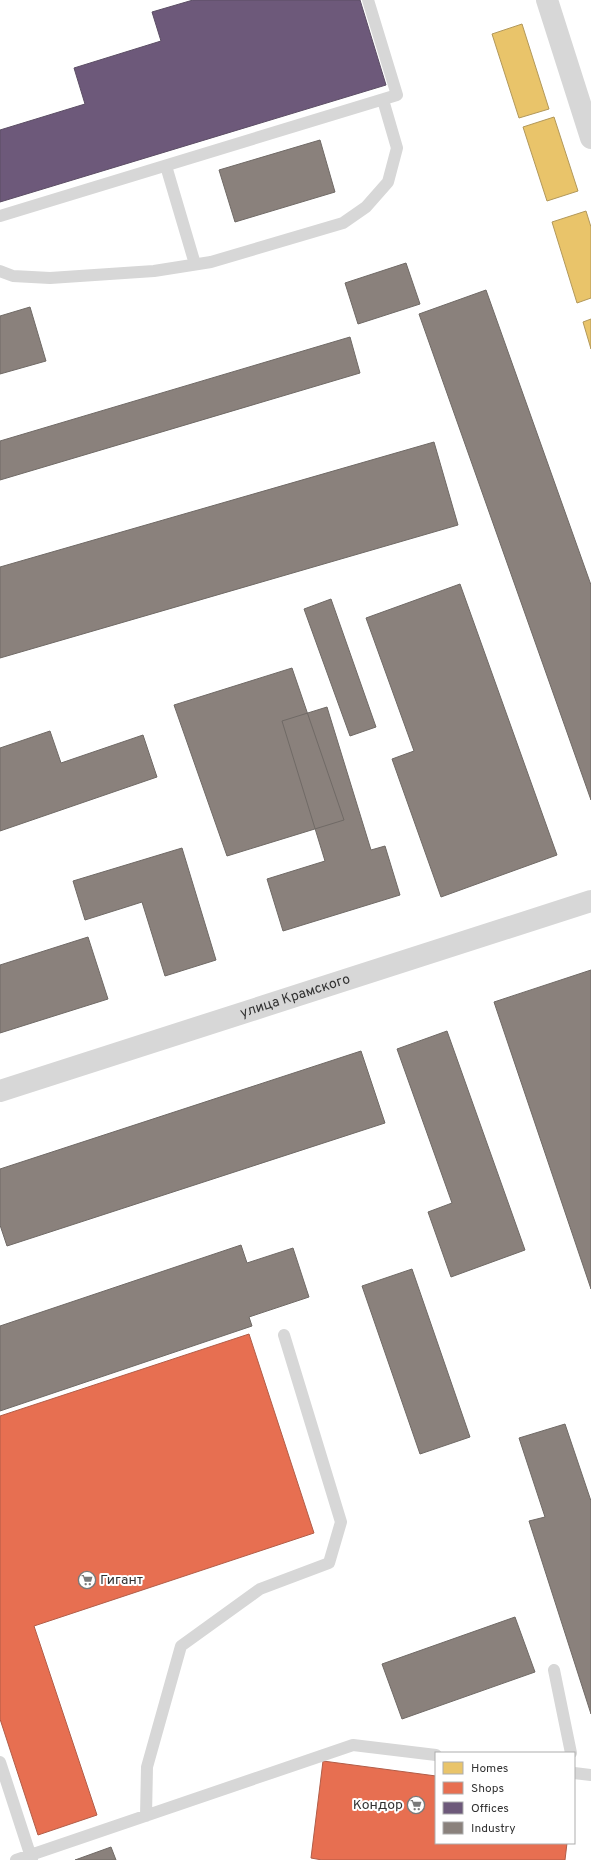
<svg xmlns="http://www.w3.org/2000/svg" width="591" height="1860" font-family="Overpass,sans-serif">
<rect width="100%" height="100%" fill="#fff"/>
<!-- homes -->
<path fill="#e9c46a" stroke="#b2985a" d="M522,24L549,109L519,118L492,34Z
M554,117L578,191L547,201L523,127Z
M586,211L591,227V298L577,303L552,222Z
M591,319V349L583,322Z"/>
<!-- shops -->
<path fill="#e76f51" stroke="#b15d48" d="M249,1334L314,1533L34,1626L97,1815L38,1835L0,1719V1416Z
M323,1761L436,1776V1843H567L565,1860H322L311,1858Z"/>
<!-- offices -->
<path fill="#6d597a" stroke="#5c4e65" d="M193,0H360L386,85L0,202V130L85,104L74,68L161,41L152,12Z"/>
<!-- industry -->
<path fill="#8a817c" stroke="#706a66" d="M320,140L335,192L235,222L219,170Z
M406,263L420,304L358,324L345,283Z
M486,290L591,585V800L419,314Z
M30,307L46,361L0,374V316Z
M350,337L360,373L0,480V441Z
M434,442L458,525L0,658V567Z
M460,584L557,855L441,897L392,759L414,751L366,618Z
M331,599L376,727L350,736L304,609Z
M292,668L344,820L227,856L174,705Z
M327,707L371,850L385,846L400,895L283,931L267,879L325,861L282,721Z
M50,731L61,763L143,735L157,777L0,831V748Z
M182,848L216,960L165,976L142,902L85,920L73,881Z
M88,937L108,999L0,1033V965Z
M591,970V1289L494,1002Z
M447,1031L525,1250L451,1277L428,1212L452,1203L397,1049Z
M361,1051L385,1123L7,1246L0,1225V1169Z
M241,1245L247,1263L293,1248L309,1297L249,1317L252,1326L0,1411V1326Z
M412,1269L470,1437L420,1454L362,1286Z
M565,1424L591,1501V1714L529,1521L545,1517L519,1438Z
M515,1617L535,1672L402,1719L382,1664Z
M111,1847L116,1860H75Z"/>
<g fill="none" stroke-linecap="round" stroke-linejoin="round">
<!-- lane -->
<path stroke="#d7d7d7" stroke-width="12" d="M166,166L195,264
M0,216L397,95L368,0
M0,271L13,276L50,278L154,271L211,262L343,223L366,207L388,182L397,148L383,100
M554,1670L571,1753
M0,1762L32,1860
M574,1773L591,1775
M146,1816L147,1767L181,1646L260,1589L329,1563L341,1522L284,1335
M16,1860L353,1745L436,1755"/>
<!-- street -->
<g stroke="#d7d7d7" stroke-width="22">
<path d="M547,0L591,138"/>
<path id="s1" d="M0,1091L591,901"/>
</g>
</g>
<!-- icons -->
<defs>
<symbol id="supermarket-ring" viewBox="-11 -11 22 22"><circle r="9.5" fill="#fff" stroke="#7a7a7a" stroke-width="1.5"/><path d="M-6-5.5h2.5l.6 2H6L4.5 2H-2.5L-4.4-4H-6ZM-1.5 3.2a1.3 1.3 0 1 0 .1 0ZM3 3.2a1.3 1.3 0 1 0 .1 0Z" fill="#7a7a7a"/></symbol>
</defs>
<g fill-rule="evenodd">
<use href="#supermarket-ring" x="77" y="1570" width="20" height="20"/>
<use href="#supermarket-ring" x="406" y="1795" width="20" height="20"/>
</g>
<g text-anchor="middle" dominant-baseline="central" stroke-width="4" stroke-linejoin="round" paint-order="stroke">
<!-- street labels -->
<g font-size="14" fill="#333" stroke="#fff">
<text stroke="none"><textPath href="#s1" startOffset="310">улица Крамского</textPath></text>
</g>
<!-- poi labels -->
<g font-size="14" fill="#333" stroke="#fff" text-anchor="start">
<text x="100" y="1580">Гигант</text>
<text x="403" y="1805" text-anchor="end">Кондор</text>
</g>
</g>
<!-- legend -->
<rect x="435" y="1752" width="140" height="92" fill="#ffffff" stroke="#adadad"/>
<rect x="443" y="1762" width="20" height="12" fill="#e9c46a" stroke="#adadad"/>
<text x="471" y="1772" font-size="12" fill="#333333">Homes</text>
<rect x="443" y="1782" width="20" height="12" fill="#e76f51" stroke="#adadad"/>
<text x="471" y="1792" font-size="12" fill="#333333">Shops</text>
<rect x="443" y="1802" width="20" height="12" fill="#6d597a" stroke="#adadad"/>
<text x="471" y="1812" font-size="12" fill="#333333">Offices</text>
<rect x="443" y="1822" width="20" height="12" fill="#8a817c" stroke="#adadad"/>
<text x="471" y="1832" font-size="12" fill="#333333">Industry</text>
</svg>
